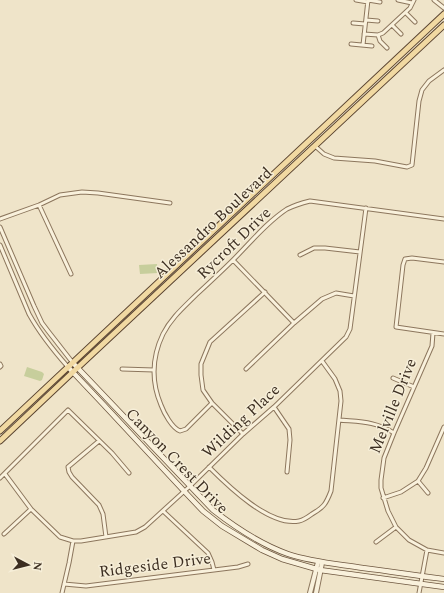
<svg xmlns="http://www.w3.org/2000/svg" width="444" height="593" font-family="Spectral,serif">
<rect width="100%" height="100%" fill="#efe4c9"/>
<!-- green -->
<path fill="#c7ce9c" d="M157,264L158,273L140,274L139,265Z
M27,367L42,372L44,374L42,380L40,381L24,376Z"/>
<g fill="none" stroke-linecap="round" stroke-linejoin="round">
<defs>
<path id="minor" d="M356,0L368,2
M368,0L380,2
M398,0L412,3
M434,0L444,8
M406,13L415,22
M366,20L378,21
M353,23L365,24
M392,25L401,34
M364,34L378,35L383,33L410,8L414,0
M378,35L380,41L387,48
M351,44L372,46
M363,45L368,0
M315,146L324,154L334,158L375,161L407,167L412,165L419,101L422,90L429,81L444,70
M39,205L71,274
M0,219L39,205L60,195L82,192L98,193L170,203
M0,227L34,306L42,323L48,331L73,363
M0,245L29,314C40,334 53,350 68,367
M300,255L314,248H325L360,252
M233,260L294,323
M444,262L412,258L405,259L403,265L396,327L444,334
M433,333L432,346L394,433L384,458L381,480V488L388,511L396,527L409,540L427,550L444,553
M0,364L1,366L0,367
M122,369L154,370
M246,369L294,323L322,299L336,293L354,296
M393,378L414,387
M212,403L186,429L180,431C172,428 164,413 161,405C151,381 152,357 163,334C171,318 184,307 196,295C209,283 222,271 234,259C251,242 267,222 287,209C295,205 302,203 310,201L444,219
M274,407L289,429L290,440L287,472
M339,420C360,422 375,421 394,433
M243,434L212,403L203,390L201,375V364L210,342L265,292
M99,441L68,467L69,472L72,477L99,505L103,514L106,537
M209,467C228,486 270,527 299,521C304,520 308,517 312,514C324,507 326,504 331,491L341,401L340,391L335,379L322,361
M5,474L31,509L60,537L73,541H81L136,532L145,527L190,486L243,434L274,407L346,337L350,329L366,208
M0,478L68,410L112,453L129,473
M418,481L428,493
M383,498L401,492L418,481L426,468L444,427
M163,511L208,553L212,562L214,570
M4,534L31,509
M376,542L396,527
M64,584L86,586L238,567L248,564
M62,593L69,563L73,541
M419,593L427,550"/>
<path id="tertiary" d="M310,593L318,562
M316,593L322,563"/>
<path id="secondary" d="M73,363L213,510C236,528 260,544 288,554C312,562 338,564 363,568C390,571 417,576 444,579
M68,367L103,404L184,491L203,511L222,526L262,550L282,559L320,570L444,587"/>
<path id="primary" d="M0,431L444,14
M0,441L73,372L444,25"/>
</defs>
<!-- minor casing -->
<use href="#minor" stroke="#8c765d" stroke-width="5"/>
<!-- tertiary casing -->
<use href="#tertiary" stroke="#8c765d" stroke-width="6"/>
<!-- secondary casing -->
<use href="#secondary" stroke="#6e5740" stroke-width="6"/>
<!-- primary casing -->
<use href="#primary" stroke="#5a4431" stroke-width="7"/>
<!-- minor -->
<use href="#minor" stroke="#f9f1dc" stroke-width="3"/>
<!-- tertiary -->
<use href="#tertiary" stroke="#f9f1dc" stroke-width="4"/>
<!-- secondary -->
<use href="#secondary" stroke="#f9f1dc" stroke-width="4.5"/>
<!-- primary -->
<use href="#primary" stroke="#f1d9a2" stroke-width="5"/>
</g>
<g text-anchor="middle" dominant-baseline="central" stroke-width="3" stroke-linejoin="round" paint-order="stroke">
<!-- street labels -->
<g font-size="16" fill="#3c2e21" stroke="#f6eed8">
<text transform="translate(213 223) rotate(-43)">Alessandro Boulevard</text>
<text transform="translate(234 243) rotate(-44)">Rycroft Drive</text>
<text transform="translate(393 406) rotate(-68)">Melville Drive</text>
<text transform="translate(241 421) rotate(-43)">Wilding Place</text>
<text transform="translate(177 461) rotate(46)">Canyon Crest Drive</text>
<text transform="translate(155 565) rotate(-7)">Ridgeside Drive</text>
</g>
</g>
<!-- north arrow -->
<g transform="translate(28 565) rotate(97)" stroke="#f6eed8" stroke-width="3" paint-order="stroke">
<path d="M0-3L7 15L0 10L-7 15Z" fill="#3c2e21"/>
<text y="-6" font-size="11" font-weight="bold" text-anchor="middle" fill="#3c2e21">N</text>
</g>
</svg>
